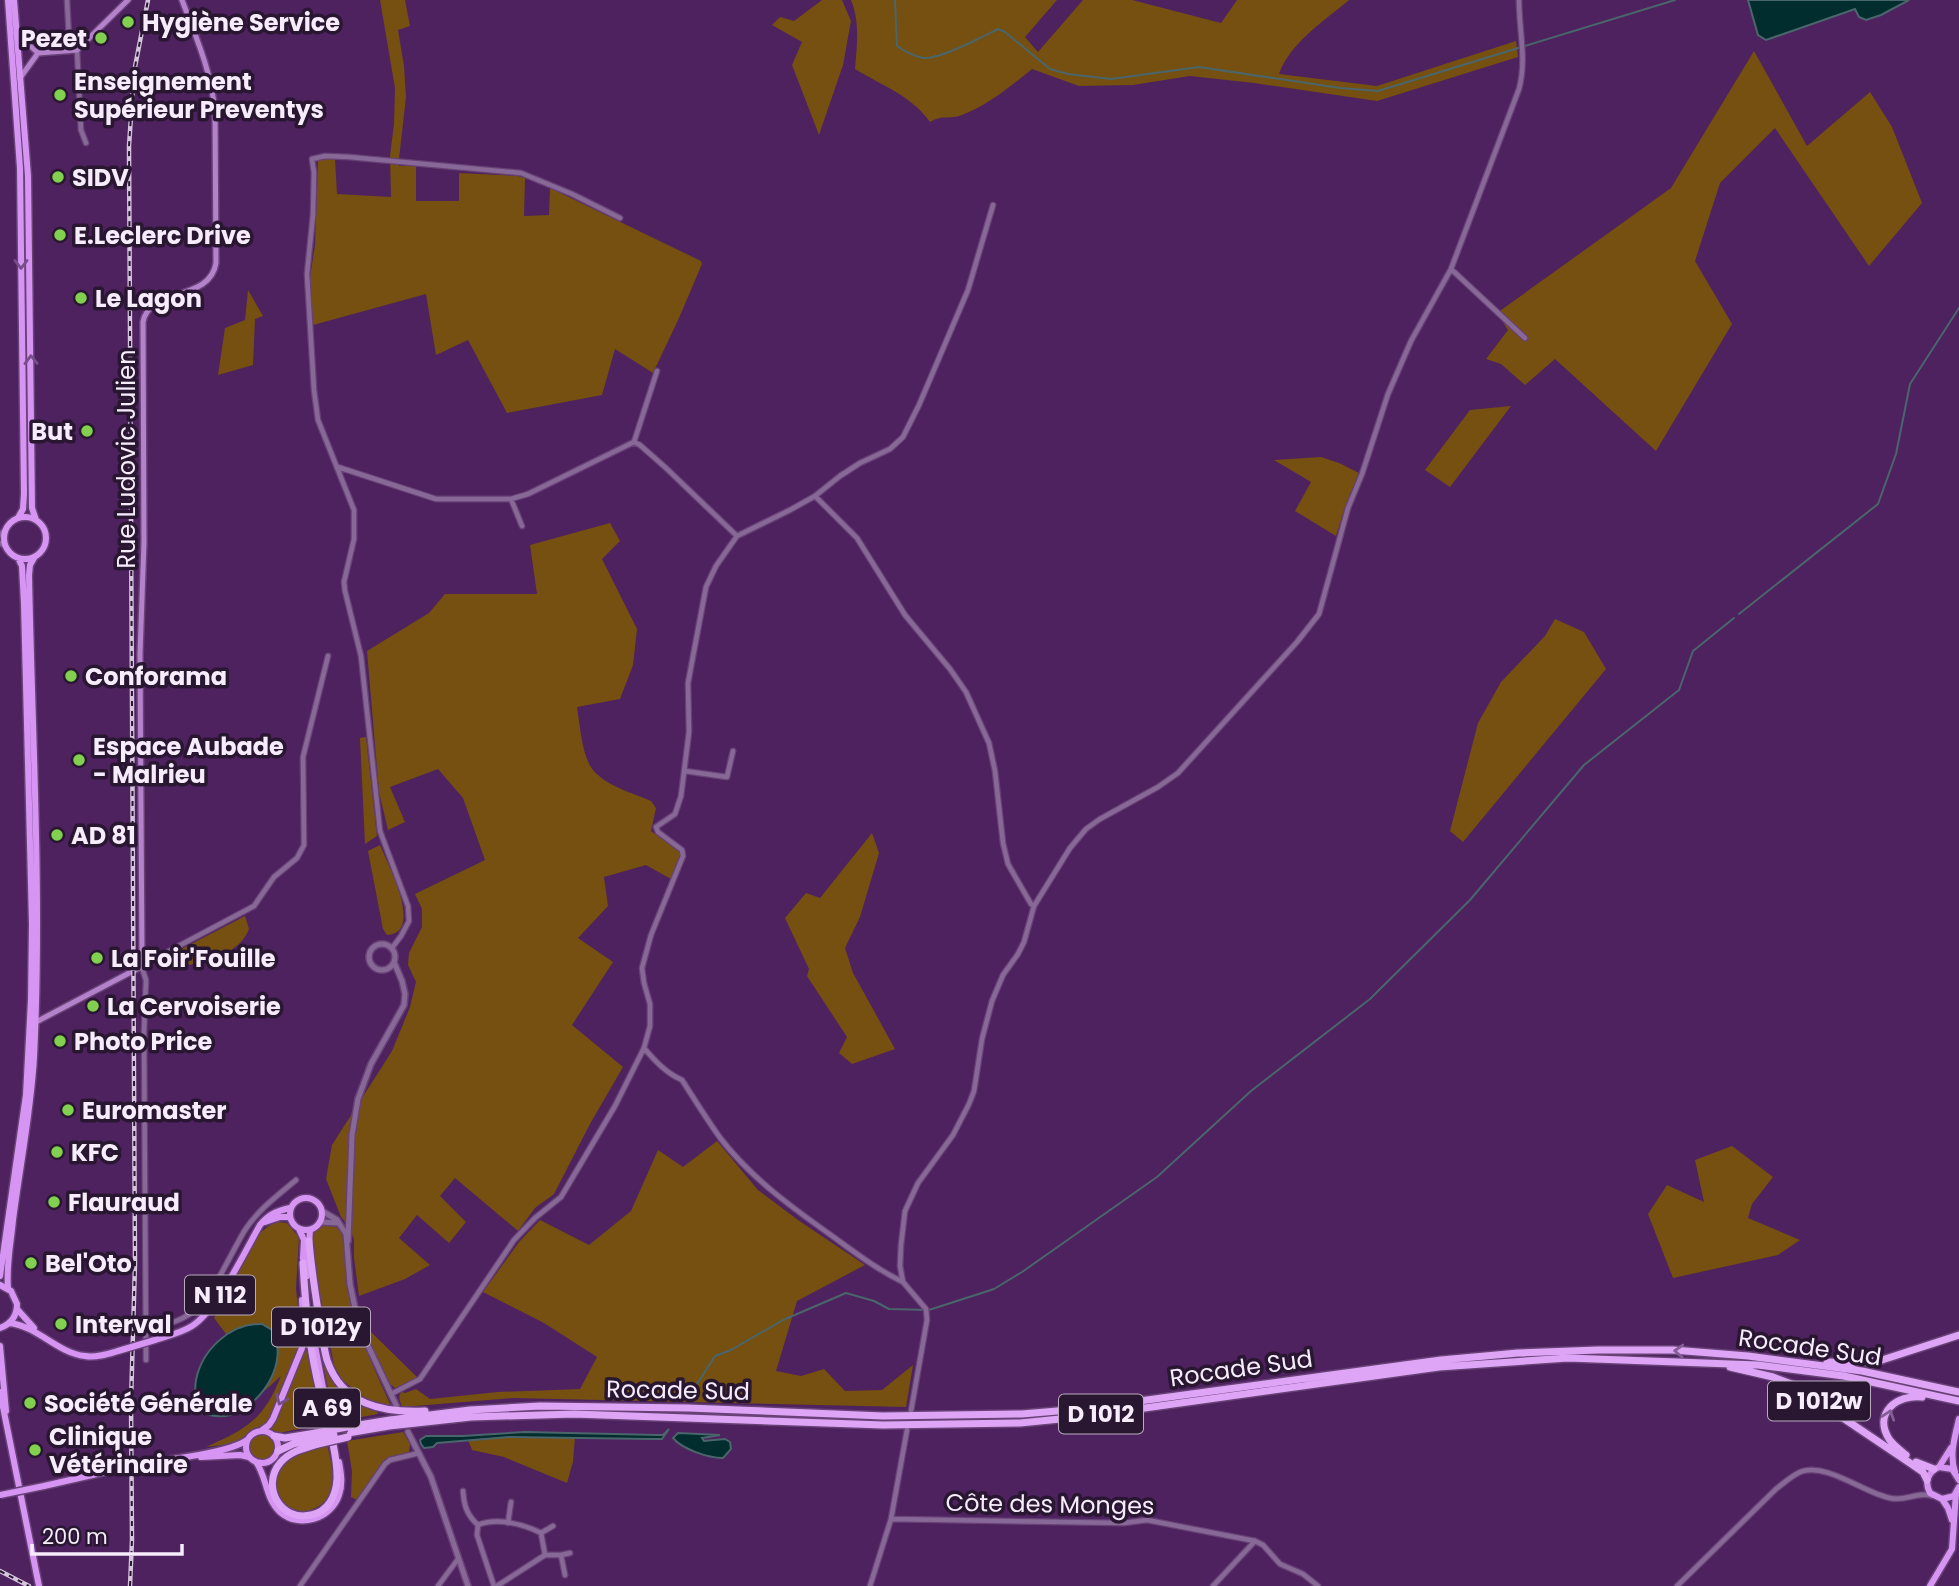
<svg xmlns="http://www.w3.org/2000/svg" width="1959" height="1586" font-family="Poppins,sans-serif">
<rect width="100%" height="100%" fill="#4d225e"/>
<!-- green -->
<path fill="#755010" d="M380,0H405L410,26L398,30L404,66L406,97L399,159V166H416V201H459V173L518,176L525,178L524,216L549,215L550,188L701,261L702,264L679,318L653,373L615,349L602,395L507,413L468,340L436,355L426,294L313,325L309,284L315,245L318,161L323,159H335L337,194L391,197L390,156L394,124L395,88Z
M822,0H842L851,21L843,65L819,135L792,65L802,42L772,25L780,17L794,21Z
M851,0H1057L1025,37L1038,52L1083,0H1132L1221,23L1237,0H1349C1324,21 1290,43 1279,74L1377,86L1516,41L1518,57L1377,101L1254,83L1190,76L1133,85L1079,86L1032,69C1011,86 988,105 962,115C949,120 944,114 930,122C912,96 881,85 855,69C857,45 860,22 851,0Z
M1754,51L1807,146L1870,92L1892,127L1922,203L1869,266L1775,128L1720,183L1695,261L1732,324L1656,451L1555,359L1525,385L1501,364L1486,359L1508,330L1497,313L1671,188Z
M248,290L263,316L255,319L253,365L218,375L225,328L245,320Z
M1511,406L1450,487L1425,470L1470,410Z
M1321,457L1339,463L1359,473L1345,507L1336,536L1295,511L1311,482L1274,460Z
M610,523L620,541L602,559L637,629L633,665L620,699L577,707C580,725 582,757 593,770C606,786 633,793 651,801L656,808L651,831L681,852L671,879L646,865L604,877L608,906L578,938L613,962L572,1025L623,1067L590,1124L554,1194L535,1208L518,1231L455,1178L440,1196L466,1222L449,1243L417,1215L399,1238L430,1265L405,1279L359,1296L354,1258V1240L350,1228L341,1217L326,1179L332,1145L392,1051L410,1007L416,982L408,965L409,953L422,927V909L415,894L485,860L463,798L438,769L390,787L405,822L388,830L379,792L367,651L429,613L445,594H537L530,545Z
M1555,619L1584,632L1606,669L1463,842L1450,831L1478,723L1501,682L1545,636Z
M366,737L377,836L365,844L360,738Z
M872,833L879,853L860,917L845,948L853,973L895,1049L852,1064L839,1053L847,1037L807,976L809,969L785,918L806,893L820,898Z
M380,845C387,863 425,933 387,935L383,929L368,851Z
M245,916L249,929C239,954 213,957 190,965L185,962L178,951Z
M717,1141L758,1190L798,1220L865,1265L797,1301L776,1371L801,1376L824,1369L845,1391L882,1390L913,1365L906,1407L514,1398L402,1407C400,1401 397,1396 402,1392L405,1393L416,1389L430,1399L498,1392L580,1389L597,1357L544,1323L483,1292L519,1242L540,1220L589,1245L631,1211L658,1150L683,1167Z
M1732,1146L1773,1177L1752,1204L1748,1218L1800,1240L1778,1255L1673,1278L1648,1214L1667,1185L1704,1202L1695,1160Z
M278,1222L287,1223L299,1237L296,1289L300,1326V1345L270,1419L266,1424L251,1430L238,1443L206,1447C247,1429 264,1419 281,1376L262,1393L274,1369V1334C262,1317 241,1326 226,1334L214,1318L227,1296V1288C239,1266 253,1229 278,1222Z
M328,1225L339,1228C349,1242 344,1259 346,1275C352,1323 372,1364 392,1408L366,1401V1399L342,1380L334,1365L313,1259L314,1232L322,1226Z
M312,1288L328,1370L364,1405L377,1412L378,1414L335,1422L316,1329Z
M364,1308L369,1330L418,1378L395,1388L390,1384C378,1359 366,1336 359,1309Z
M304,1350L307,1351L323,1424L279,1433L271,1429V1427L300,1364Z
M403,1432L410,1444L409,1452L385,1459L357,1500L351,1497L352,1471L347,1441Z
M249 1447a13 13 0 1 1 26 0a13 13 0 1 1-26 0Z
M509,1437H575L573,1462L567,1483L504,1457L472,1450L468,1440Z
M327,1444C330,1458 335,1474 332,1488C326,1511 296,1520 280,1500C276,1495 275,1487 276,1480C280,1457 307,1448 327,1444Z"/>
<!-- water -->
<path fill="#012d2e" stroke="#4a666c" stroke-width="2" d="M1748,0H1909L1881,15L1866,20L1859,17L1855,9L1766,40L1758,35Z
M262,1324L272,1330C290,1362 262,1405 230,1415C218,1418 208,1415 197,1412C196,1403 194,1390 196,1380C202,1350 230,1323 262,1324Z
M669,1429L662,1439H651L509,1437L437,1443L433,1447L424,1448L421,1444L420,1440L426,1436H463L525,1432L658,1435H663Z
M678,1433L720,1435L702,1438L704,1441L725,1439L730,1442L731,1449L723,1458C708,1458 682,1449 673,1438Z"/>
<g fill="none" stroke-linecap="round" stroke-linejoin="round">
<!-- stream -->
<path stroke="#4a666c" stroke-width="2" d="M895,0L897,46C904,51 915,56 923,58C939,60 982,37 998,29L1005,32L1050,69L1068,74L1111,79L1199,67L1340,88L1378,91L1675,0
M1739,614L1878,504L1896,454L1910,384L1959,308
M690,1395L715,1356L731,1350L783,1320L846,1293L874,1301L889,1309L929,1310L994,1289L1022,1272L1157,1177L1251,1091L1370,999L1470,900L1584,765L1679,690L1693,651L1734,618"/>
<defs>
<path id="minor" d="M67,0L69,38
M68,51L69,38L77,50L81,130L86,143
M1451,269L1525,338
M634,442L657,371
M338,467L436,499H511L528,494L634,442L640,445L666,468L737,536
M815,496L857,538L905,615L950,669L966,692L989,743L995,771L1003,843L1008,864L1031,904L1034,906
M511,499L522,526
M0,535L6,529
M0,543L6,546
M685,771L727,777L733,751
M392,948L401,936L409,921L408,906L380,831L361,656L345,591L344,582L354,539V510L318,420L314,390L307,274L313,215L314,173L312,159L325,156L349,157L521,173L572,194L620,218
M142,961L156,958L254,906L274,877L297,858L304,845L303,757L328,656
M141,965L146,980L144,1031L146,1360
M644,1048C655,1061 666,1073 682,1080C695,1100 707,1120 721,1139C752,1179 794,1209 835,1238C857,1254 878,1270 903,1282
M146,1330C163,1325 182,1322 196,1309C213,1295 232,1251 245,1230C258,1210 278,1195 296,1180
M391,1394L420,1379L514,1240L535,1218L561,1197L615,1106L644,1048L650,1026V1004L644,983L642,968L651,935L683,856L682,850L658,832L656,827L675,814L681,796L689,732L688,683L706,587L716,566L737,536L790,510L815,496L840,476L860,463L890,449L903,437L919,405L968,290L993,205
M911,1411L927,1320L926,1309L903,1282L900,1266L901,1245L905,1211L918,1183L953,1135L969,1104L974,1091L982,1039L992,1001L1003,975L1018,954L1024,942L1034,906L1070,848L1086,829L1100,819L1158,787L1178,773L1297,642L1319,614L1348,508L1362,474L1388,394L1411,341L1451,269L1519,89C1527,59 1519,31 1519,0
M463,1491C464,1506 467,1515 478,1525
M891,1519L1124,1523L1147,1520L1255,1541L1263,1545L1280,1564L1303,1574L1318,1586
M508,1523L511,1502
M478,1525C496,1517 523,1524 541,1533L545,1555
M478,1525L477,1535L494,1586
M541,1533L553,1526
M561,1555L570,1553
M300,1586L385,1464L390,1460L419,1453
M438,1586L458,1559
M497,1586L545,1555H561L565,1575
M870,1586L891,1519L907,1430
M1213,1586L1255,1541
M1677,1586L1776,1489C1784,1483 1793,1474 1803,1471C1828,1464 1865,1493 1890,1498C1905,1502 1918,1491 1932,1496"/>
<path id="tertiary" d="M369 957a13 13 0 1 1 26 0a13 13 0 1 1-26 0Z
M322,1211L337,1220L346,1234L350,1284L355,1308L363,1335L397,1407
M320,1222L338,1223
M348,1241L352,1135L358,1099L371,1064L404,1005L405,994L402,981L394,962
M408,1432L431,1477L468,1586"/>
<path id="secondary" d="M16,33L38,53
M38,53L77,50L128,0
M20,78L38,53
M36,1022L133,971L139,968L142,961L140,654L144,542L143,322C149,287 210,302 216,263L215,113C212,73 196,37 182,0"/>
<path id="primary" d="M8,0L20,168L24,494L23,509L18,518
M14,0L28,176L32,508L36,520
M4 538a21 21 0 1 1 42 0a21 21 0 1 1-42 0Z
M290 1214a16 16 0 1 1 32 0a16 16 0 1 1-32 0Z
M265,1222L280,1217H290
M299,1229L304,1240L303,1258
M0,1276L26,1095L31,1000L32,924L24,604L22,566L18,558
M307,1276L310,1230
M0,1285L11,1291L17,1304C17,1316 11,1324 0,1328
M8,1288C6,1265 11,1242 13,1220C20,1165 31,1111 34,1057C42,896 32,735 29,575L30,565L34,558
M17,1309L34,1328
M9,1323C38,1326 57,1353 85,1356C96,1358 108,1354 118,1351
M313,1335L324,1393
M155,1340C167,1336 181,1333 192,1326C218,1309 244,1253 260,1225C269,1214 277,1211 290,1208
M0,1346L6,1411
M0,1392L39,1586
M246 1447a16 16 0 1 1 32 0a16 16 0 1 1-32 0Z
M261,1431L269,1425L273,1419L302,1348L304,1332L302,1300
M201,1457L240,1455L249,1457
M158,1461C180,1458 230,1452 247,1440
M256,1462C267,1477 265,1498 280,1512C299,1529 331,1519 339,1495C343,1484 341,1473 339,1462
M1939,1467L1951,1448
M1955,1472C1949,1454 1955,1437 1959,1419
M1959,1480L1952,1469L1939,1467C1928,1472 1924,1482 1930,1493L1942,1499L1954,1496L1959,1487
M44,1486L114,1470
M1942,1499L1948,1508L1952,1520
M1930,1586L1952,1549L1956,1493"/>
<path id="trunk" d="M309,1241C311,1267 315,1292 319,1317C322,1331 323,1346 327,1360C342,1405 383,1413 425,1411
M303,1263C305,1301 308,1337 316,1374C322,1404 338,1450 337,1479C336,1496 328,1512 311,1515C280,1522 261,1486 280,1463C290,1451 305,1448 318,1444
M1827,1362L1854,1363L1882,1360L1959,1335
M1730,1367L1773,1377L1794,1385L1910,1463L1923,1472L1927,1480
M347,1427L390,1420L470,1410L540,1406L688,1408L883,1416L1022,1414L1081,1409L1441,1360L1518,1353L1598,1350H1673L1748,1356L1862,1371L1959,1392
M348,1433L389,1426L471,1417L574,1414L883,1425L1020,1423L1080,1417L1439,1367L1568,1358L1758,1365L1844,1376L1959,1401
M274,1436L285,1438L316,1433
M278,1451L293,1444L317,1438
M1906,1455C1900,1450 1893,1445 1889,1439C1873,1413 1897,1394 1922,1397
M1916,1462L1934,1469"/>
</defs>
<!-- minor casing -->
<use href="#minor" stroke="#684277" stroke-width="7"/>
<!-- tertiary casing -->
<use href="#tertiary" stroke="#684277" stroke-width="8"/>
<!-- secondary casing -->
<use href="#secondary" stroke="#684277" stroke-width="8"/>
<!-- primary casing -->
<use href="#primary" stroke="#684277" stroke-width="9"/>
<!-- trunk casing -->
<use href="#trunk" stroke="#684277" stroke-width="10"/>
<!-- minor -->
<use href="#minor" stroke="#886896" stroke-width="4.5"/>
<!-- tertiary -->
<use href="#tertiary" stroke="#886896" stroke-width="5"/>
<!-- secondary -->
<use href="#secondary" stroke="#b481cb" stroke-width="5"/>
<!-- primary -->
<use href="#primary" stroke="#d694f3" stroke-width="6"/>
<!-- trunk -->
<use href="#trunk" stroke="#dea5f6" stroke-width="7"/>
<defs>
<path id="rail" d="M0,1571L29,1586
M130,1586L132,1540L131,1402L135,1264L129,146L134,72L148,0"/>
</defs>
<!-- rail casing -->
<use href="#rail" stroke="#d4c4dc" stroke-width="4.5"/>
<!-- rail -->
<use href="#rail" stroke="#291731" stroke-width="2" stroke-dasharray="5" stroke-linecap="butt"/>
<defs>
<path id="primary-bridge" d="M118,1351L155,1340
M114,1470L158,1461
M0,1495L44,1486"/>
<path id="trunk-bridge" d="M316,1433L347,1427
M317,1438L334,1435
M318,1444L348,1437"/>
</defs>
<!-- primary-bridge casing -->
<use href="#primary-bridge" stroke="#684277" stroke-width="9" stroke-linecap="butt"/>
<!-- trunk-bridge casing -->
<use href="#trunk-bridge" stroke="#684277" stroke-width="10" stroke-linecap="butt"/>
<!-- primary-bridge -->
<use href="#primary-bridge" stroke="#d694f3" stroke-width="6"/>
<!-- trunk-bridge -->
<use href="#trunk-bridge" stroke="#dea5f6" stroke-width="7"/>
</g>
<!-- one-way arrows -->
<defs><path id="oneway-chevron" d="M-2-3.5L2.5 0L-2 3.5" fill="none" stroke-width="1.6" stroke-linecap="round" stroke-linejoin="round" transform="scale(1.75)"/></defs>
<g stroke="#774f88">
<use href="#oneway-chevron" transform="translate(21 264) rotate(90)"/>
<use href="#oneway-chevron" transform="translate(31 360) rotate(-91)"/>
<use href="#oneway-chevron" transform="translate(281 1400) rotate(114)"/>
</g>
<g stroke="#845e94">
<use href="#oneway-chevron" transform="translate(1679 1351) rotate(-177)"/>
<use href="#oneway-chevron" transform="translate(1889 1415) rotate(-72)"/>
</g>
<!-- markers -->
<g fill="#82d04f" stroke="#291731" stroke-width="2.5">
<circle cx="128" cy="22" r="7"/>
<circle cx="101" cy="38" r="7"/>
<circle cx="60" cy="95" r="7"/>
<circle cx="58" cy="177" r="7"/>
<circle cx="60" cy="235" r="7"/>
<circle cx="81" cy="298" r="7"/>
<circle cx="87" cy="431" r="7"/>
<circle cx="71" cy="676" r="7"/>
<circle cx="79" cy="760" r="7"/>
<circle cx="57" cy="835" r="7"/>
<circle cx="97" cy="958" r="7"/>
<circle cx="93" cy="1006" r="7"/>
<circle cx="60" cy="1041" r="7"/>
<circle cx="68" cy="1110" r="7"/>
<circle cx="57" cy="1152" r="7"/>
<circle cx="54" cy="1202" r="7"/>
<circle cx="31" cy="1263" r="7"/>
<circle cx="61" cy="1324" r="7"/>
<circle cx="30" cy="1403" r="7"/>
<circle cx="35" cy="1450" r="7"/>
</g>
<g text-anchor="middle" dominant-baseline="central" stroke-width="7" stroke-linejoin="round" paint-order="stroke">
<!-- shield labels -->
<g fill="#291731" stroke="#b8acbe" stroke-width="2">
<rect x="185" y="1275.5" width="70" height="39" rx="5"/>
<rect x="272" y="1307.5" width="98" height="39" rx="5"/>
<rect x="1768" y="1381.5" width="102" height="39" rx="5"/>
<rect x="294" y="1388.5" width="66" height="39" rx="5"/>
<rect x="1059" y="1394.5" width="84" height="39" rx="5"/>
</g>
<g font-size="23" font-weight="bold" fill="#f6ecfb">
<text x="220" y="1295">N 112</text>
<text x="321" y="1327">D 1012y</text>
<text x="1819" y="1401">D 1012w</text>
<text x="327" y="1408">A 69</text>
<text x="1101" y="1414">D 1012</text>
</g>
<!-- poi labels -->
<g font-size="24" font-weight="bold" fill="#f6ecfb" stroke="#291731" text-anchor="start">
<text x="142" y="22">Hygiène Service</text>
<text x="87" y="38" text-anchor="end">Pezet</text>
<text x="74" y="81">Enseignement<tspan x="74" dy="28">Supérieur Preventys</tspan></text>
<text x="72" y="177">SIDV</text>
<text x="74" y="235">E.Leclerc Drive</text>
<text x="95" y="298">Le Lagon</text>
<text x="73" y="431" text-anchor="end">But</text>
<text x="85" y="676">Conforama</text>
<text x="93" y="746">Espace Aubade<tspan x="93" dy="28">- Malrieu</tspan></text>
<text x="71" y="835">AD 81</text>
<text x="111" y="958">La Foir'Fouille</text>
<text x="107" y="1006">La Cervoiserie</text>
<text x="74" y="1041">Photo Price</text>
<text x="82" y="1110">Euromaster</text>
<text x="71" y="1152">KFC</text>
<text x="68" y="1202">Flauraud</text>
<text x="45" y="1263">Bel'Oto</text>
<text x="75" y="1324">Interval</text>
<text x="44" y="1403">Société Générale</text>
<text x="49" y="1436">Clinique<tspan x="49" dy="28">Vétérinaire</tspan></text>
</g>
<!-- street labels -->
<g font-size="24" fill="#f6ecfb" stroke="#291731">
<text transform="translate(126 459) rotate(-90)">Rue Ludovic Julien</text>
<text transform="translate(1810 1347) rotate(8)">Rocade Sud</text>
<text transform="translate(1241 1368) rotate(-8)">Rocade Sud</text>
<text transform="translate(678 1390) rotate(1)">Rocade Sud</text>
<text transform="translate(1050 1504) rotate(1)">Côte des Monges</text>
</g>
</g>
<!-- scale -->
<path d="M32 1544v10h150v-10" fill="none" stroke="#f6ecfb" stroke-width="3.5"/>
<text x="42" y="1544" font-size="21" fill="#f6ecfb" stroke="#291731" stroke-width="5" paint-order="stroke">200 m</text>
</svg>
